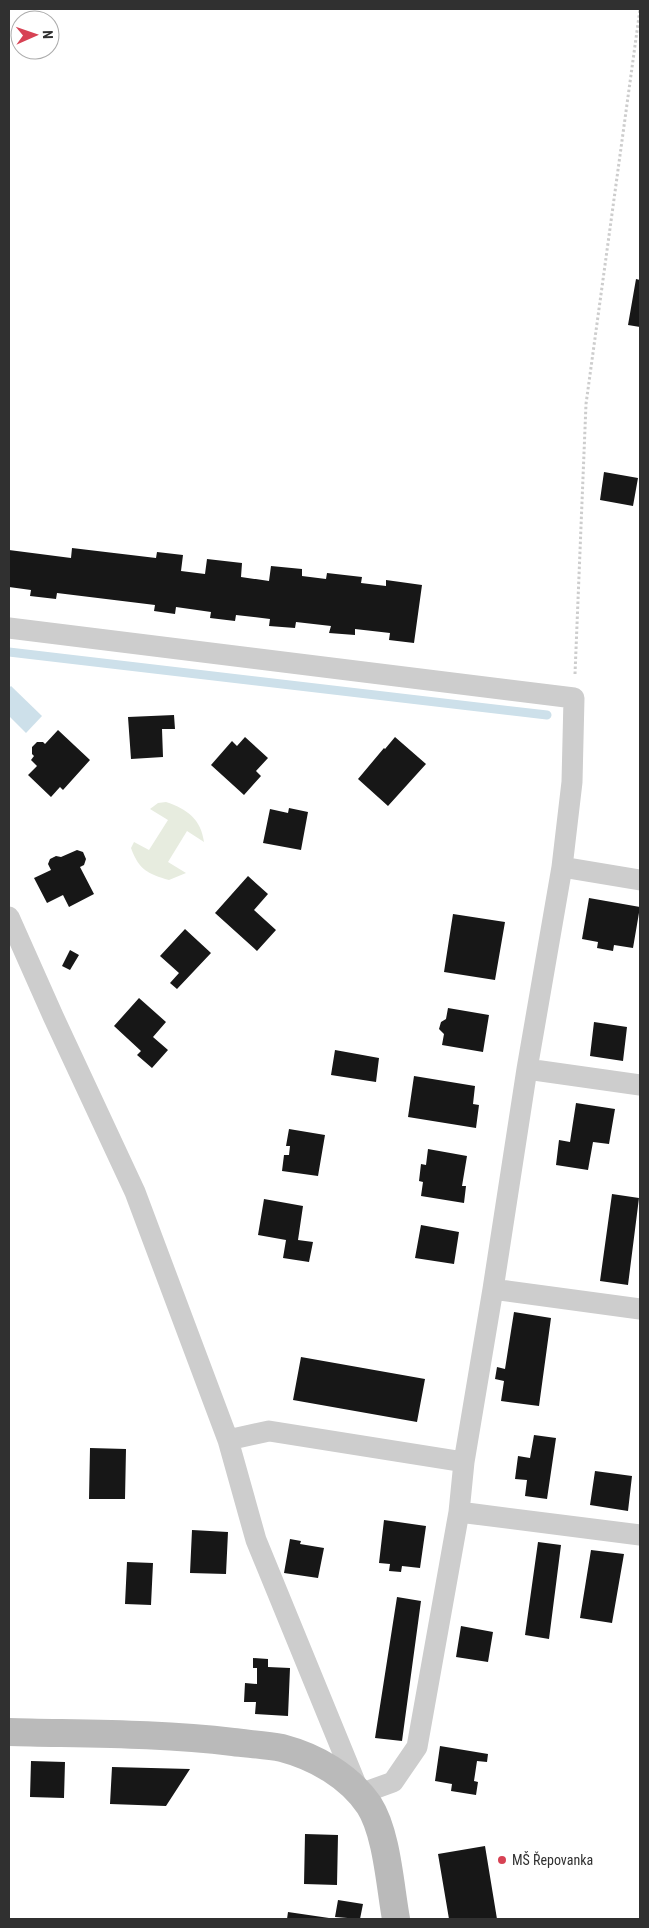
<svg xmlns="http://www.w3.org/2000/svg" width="649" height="1928" font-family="'Roboto Condensed',sans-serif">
<rect width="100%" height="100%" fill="#fff"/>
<!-- green -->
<path fill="#e7ecdf" d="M166,802C187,809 201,819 204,842L187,831L168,862L186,873L169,880C148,874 139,870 131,848L134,842L149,850L168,820L150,809L158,803Z"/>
<!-- water -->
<path fill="#cde0ea" d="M11,686L42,716L26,733L9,716V688Z"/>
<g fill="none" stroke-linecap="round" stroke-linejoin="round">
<!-- stream -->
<path stroke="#cde0ea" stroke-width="9" d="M9,652L547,715"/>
</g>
<!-- building -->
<path fill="#171717" d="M636,279L640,280V327L628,325Z
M604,472L638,478L633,506L600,500Z
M72,548L156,558L157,552L183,555L181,571L205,574L207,559L242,563L241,577L269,581L271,566L302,569V576L326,579L327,573L362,577L361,583L386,586V580L422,585L414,643L389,640L390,633L355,629V635L329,633L331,626L296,622L295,628L269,626L270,619L236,615L235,621L210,618L211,612L176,607L175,614L154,611L155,605L57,593L56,599L30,596L31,590L9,587V550L71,558Z
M174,715L175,729H162L163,757L131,759L128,717Z
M58,730L90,760L63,790L60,787L51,797L28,775L37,766L31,760L34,756L32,754V747L37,742H43L45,744Z
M245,737L268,758L256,771L261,776L244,795L211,765L232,741L237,746Z
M395,737L426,764L388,806L358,779L384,748L385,749Z
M289,808L308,812L301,850L263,843L270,809L288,813Z
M77,850L83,852L86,859L84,865L80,867L94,894L69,907L63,895L47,903L34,878L51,870L48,864L50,859L56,856L61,857Z
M248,876L268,894L254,910L276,930L257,951L215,913Z
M589,898L640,907L633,948L614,945L613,951L597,948L598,942L582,939Z
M453,914L505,922L495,980L444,972Z
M185,929L211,953L177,989L170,983L179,973L160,956Z
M70,950L79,955L70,970L62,966Z
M139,998L166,1022L153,1037L168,1050L152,1068L137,1055L141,1051L114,1026Z
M448,1008L489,1015L483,1052L442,1045L444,1034L439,1029L441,1022L446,1019Z
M594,1022L627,1027L623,1061L590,1056Z
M335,1050L379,1058L376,1082L331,1075Z
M414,1076L475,1086L473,1104L479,1105L476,1128L408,1117Z
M576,1103L615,1109L609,1144L593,1142L588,1170L556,1165L559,1140L570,1142Z
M289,1129L325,1135L318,1176L282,1171L284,1155H289L290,1146H286Z
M428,1149L467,1156L462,1186H466L464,1203L421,1196L423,1182L419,1181L421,1164L426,1165Z
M612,1194L639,1198L628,1285L600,1281Z
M264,1199L303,1206L298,1240L313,1242L309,1262L283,1258L286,1240L258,1235Z
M421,1225L459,1232L454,1264L415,1258Z
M514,1312L551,1318L539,1406L501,1401L504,1381L495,1379L497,1367L505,1369Z
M301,1357L425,1379L417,1422L293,1400Z
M534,1435L556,1438L547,1499L525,1496L527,1480L515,1479L518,1456L530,1458Z
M90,1448L126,1449L125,1499H89Z
M595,1471L632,1476L628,1511L590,1505Z
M384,1520L426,1526L420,1568L402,1566L401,1572L389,1571L390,1564L379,1563Z
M192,1530L228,1532L226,1574L190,1573Z
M290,1539L301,1541L300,1544L324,1548L318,1578L284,1573Z
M538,1542L561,1545L549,1639L525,1635Z
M591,1550L624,1554L612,1623L580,1618Z
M127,1562L153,1563L151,1605L125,1604Z
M397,1597L421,1601L402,1741L375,1738Z
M461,1626L493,1632L488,1662L456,1657Z
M253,1658L268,1659V1667L290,1668L288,1716L255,1714L256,1702H244L245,1683L257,1684V1668H253Z
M440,1746L488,1754L487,1762L477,1761L474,1781L478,1782L476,1795L451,1791L452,1784L435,1781Z
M31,1761L65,1762L64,1798L30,1797Z
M112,1767L190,1769L166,1806L110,1804Z
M305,1834L338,1835L337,1885L304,1884Z
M485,1846L497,1919H449L438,1854Z
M338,1900L363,1904L360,1919L335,1917Z
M288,1912L329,1918V1919H287Z"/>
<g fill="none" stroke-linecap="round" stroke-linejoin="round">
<!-- path -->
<path stroke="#cdcdcd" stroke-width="3" stroke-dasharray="2.5 2.5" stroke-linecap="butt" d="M575,674L586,404L640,9"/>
<!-- street -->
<path stroke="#cdcdcd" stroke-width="21" d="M9,628L574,698L572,782L562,867L527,1069L493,1289L464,1462L459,1512L417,1747L393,1782L360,1794L256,1540L228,1440L135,1192L53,1016L9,917
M562,867L640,880
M527,1069L640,1085
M493,1289L640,1309
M228,1440L269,1431L464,1462
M459,1512L640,1535"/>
<!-- secondary -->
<path stroke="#bababa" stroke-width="28" d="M9,1732C83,1734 159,1733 233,1742C249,1744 266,1745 282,1748C316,1757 349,1776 369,1805C387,1833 390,1886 396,1919"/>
</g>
<!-- markers -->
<circle fill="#d74254" stroke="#fff" stroke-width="2" cx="502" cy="1860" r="5"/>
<g text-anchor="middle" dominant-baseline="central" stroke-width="5" stroke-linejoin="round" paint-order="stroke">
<!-- poi labels -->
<g font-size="14" fill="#303030" stroke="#fff" text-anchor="start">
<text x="512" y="1860">MŠ Řepovanka</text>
</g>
</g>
<!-- border -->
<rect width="649" height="1928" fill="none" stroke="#303030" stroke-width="20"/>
<!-- north arrow -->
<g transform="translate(35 35) rotate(88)"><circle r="24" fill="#ffffff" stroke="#acacac"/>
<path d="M0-4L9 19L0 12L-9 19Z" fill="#d74254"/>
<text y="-8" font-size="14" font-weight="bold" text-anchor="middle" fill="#303030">N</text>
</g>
</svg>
